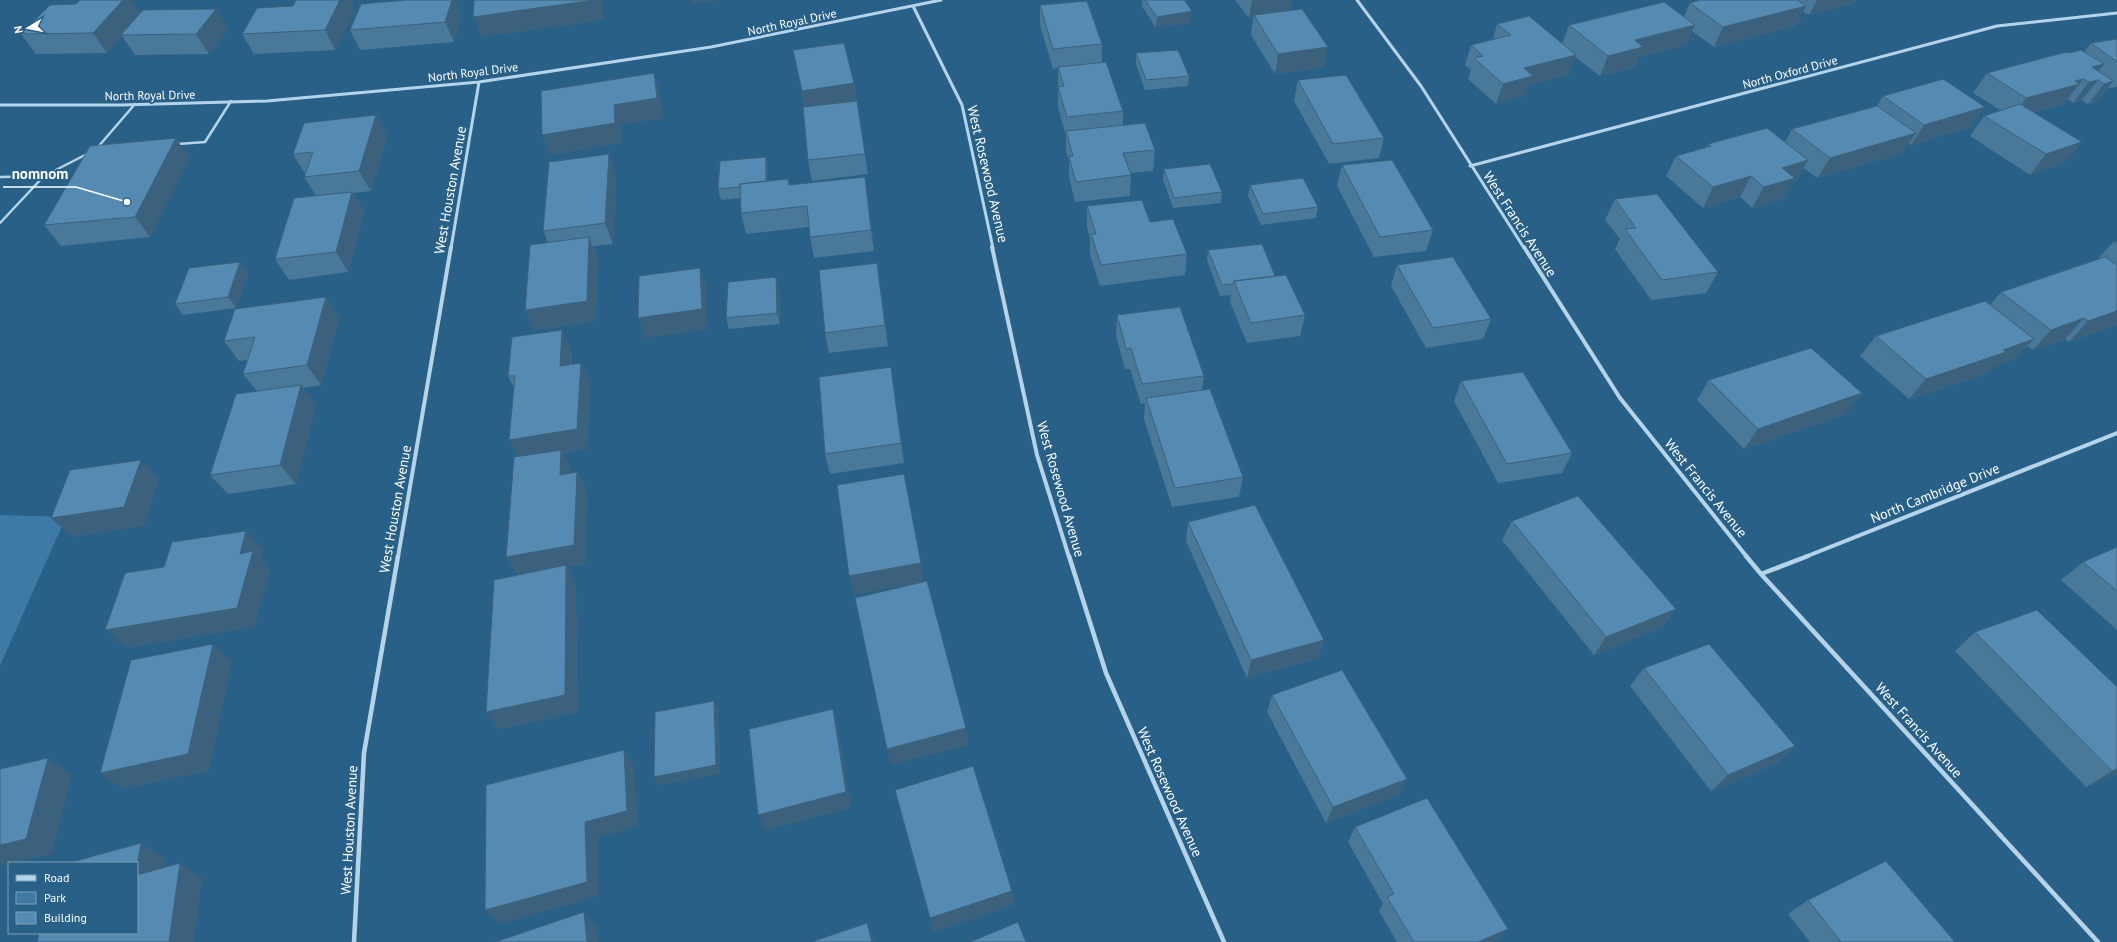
<svg xmlns="http://www.w3.org/2000/svg" width="2117" height="942" font-family="'PT Sans',sans-serif">
<rect width="100%" height="100%" fill="#286088"/>
<!-- green -->
<path fill="#3d7aa5" d="M0,515L66,517L0,666Z"/>
<g fill="none" stroke-linecap="round" stroke-linejoin="round">
<!-- service -->
<path stroke="#b5d4e9" stroke-width="2.5" d="M178,144L205,142L231,101
M98,147L135,104
M0,177L44,176L87,154
M0,223L44,176"/>
<!-- minor-far2 -->
<path stroke="#b5d4e9" stroke-width="3" d="M1357,0L1421,86L1524,248
M913,6L962,105L993,248
M0,105H121L267,101L479,82L711,47L941,0
M1470,166L1997,26L2117,13
M451,248L479,82"/>
<!-- minor-far1 -->
<path stroke="#b5d4e9" stroke-width="4" d="M992,247L1037,455L1069,557
M1524,247L1620,398L1747,557
M398,557L451,247
M1805,557L2117,433"/>
<!-- minor -->
<path stroke="#b5d4e9" stroke-width="4.5" d="M1069,556L1106,673L1224,942
M1746,556L1761,574L2098,942
M1761,574L1808,556
M354,942L364,753L398,556"/>
</g>
<!-- wall -->
<path fill="#497899" d="M296,0H350L355,10L335,50L254,54L242,34L293,6Z
M407,0H454L461,16L454,42L360,50L350,30Z
M1142,0H1184L1191,22L1156,28L1142,6Z
M1235,0H1291L1290,10L1324,67L1275,74L1251,35L1253,17L1249,18Z
M1700,0H1862L1853,2L1852,4L1809,15L1803,12L1796,26L1714,47L1692,31L1686,45L1639,57L1635,67L1600,76L1575,57L1568,75L1529,85L1525,96L1496,104L1468,79L1471,70L1465,65L1471,45L1493,39L1497,24L1562,44L1569,25L1684,16L1690,3Z
M1040,5L1102,44V62L1123,111V125L1155,150L1153,171L1130,173L1131,175L1130,196L1075,202L1069,177V161L1066,151V136L1058,107V68L1053,69L1040,25Z
M140,13L228,29L209,54L135,55L122,36L107,53L36,54L21,34Z
M2117,39V87L2109,88H2108L2097,101L2088,104L2082,100L2073,103L2068,99L2064,104L2034,112L2066,162L2030,175L1970,136L1984,116L2000,110L1973,93L1987,73L2069,53L2084,52L2091,43Z
M793,50L854,83L868,174L812,181L808,160L805,107Z
M1136,53L1189,76L1188,86L1145,90L1136,64Z
M1298,80L1384,138L1379,158L1329,164L1294,101Z
M1883,96L1971,127L1911,145L1908,143L1902,153L1817,178L1804,168L1796,181L1793,182L1783,199L1752,208L1740,197L1703,208L1666,176L1676,156L1706,147L1708,144L1785,142L1792,129L1877,106Z
M376,115L387,136L371,191L353,193L364,212L348,272L289,280L275,259L316,196L304,177L305,174L293,154Z
M176,138L189,158L150,237L61,246L44,225Z
M766,157L768,167V181L788,179L790,185L868,197L874,251L814,258L810,237L809,227L746,234L741,213L740,198L721,200L718,189Z
M1342,165L1433,230L1426,251L1374,257L1337,186Z
M1164,169L1222,192L1221,203L1173,208L1163,180Z
M616,175L613,244L593,246L597,257L596,321L534,330L548,242L543,231Z
M1250,185L1318,207L1316,218L1261,225L1248,196Z
M1615,199L1718,272L1706,293L1651,300L1615,249L1620,239L1605,220Z
M1087,206L1150,222L1187,254L1185,275L1100,286L1090,255V239L1087,227Z
M2117,241V325L2069,342L2065,339L2033,350L2027,346L2015,359L1993,367L1988,373L1909,399L1860,356L1876,336L1990,305L2001,292L2098,259L2113,242Z
M1208,250L1275,276L1305,315L1300,336L1247,343L1230,302L1231,295L1220,296L1207,260Z
M240,262L248,273L236,308L183,315L175,304Z
M1397,265L1491,319L1483,339L1426,348L1391,286Z
M880,284L888,346L829,353L825,333Z
M779,287L780,324L729,329L726,318Z
M326,297L339,318L321,385L303,388L316,406L296,484L228,494L210,475L257,391L243,374L247,360L239,361L224,341Z
M1117,315L1204,376L1202,390L1243,477L1239,497L1172,507L1144,419L1145,403L1141,404L1130,369H1125L1116,336Z
M571,350V365L590,383L587,449L562,453L571,470V473L577,472L587,491L585,564L567,567L576,584L577,712L500,729L486,712L517,575L518,457L514,388L508,376Z
M891,367L904,463L830,474L825,454Z
M1709,380L1846,414L1744,449L1697,400Z
M1461,381L1572,453L1562,473L1498,483L1454,401Z
M1512,521L1676,609L1662,627L1594,655L1502,540Z
M1188,522L1324,640L1318,658L1247,678L1186,541Z
M2117,547V630L2061,580L2083,562Z
M1975,632L2117,774L2086,787L1955,651Z
M1644,668L1795,746L1778,763L1711,791L1630,686Z
M1272,695L1407,779L1398,795L1326,823L1267,712Z
M1355,827L1508,929L1496,942H1397L1379,911L1383,904L1348,842Z
M1808,900L1955,942H1810L1788,914Z"/>
<!-- shaded-wall -->
<path fill="#3c617d" d="M123,0H131L141,14L121,35L122,36L107,53L93,33Z
M340,0H350L355,10L335,50L325,30Z
M452,0H454L461,16L454,42L445,22Z
M595,0H602L604,20L482,37L473,17Z
M691,0H720L692,4Z
M1252,0H1291L1290,11L1254,15L1253,17L1249,18Z
M1817,0H1862L1853,2L1852,4L1809,15Z
M1806,6L1796,26L1714,47L1723,27Z
M216,9L228,29L209,54L196,34Z
M1192,11L1191,22L1156,28L1157,17Z
M1695,25L1686,45L1639,57L1635,67L1600,76L1608,56L1635,40Z
M1328,47L1324,67L1275,74L1278,54Z
M1576,55L1568,75L1529,85L1525,96L1496,104L1503,84L1524,68Z
M2104,64L2090,82L2098,80L2082,100L2073,103L2089,82L2092,67Z
M654,73L660,94L663,118L621,125L622,143L550,155L542,135L614,105Z
M2083,79L2064,104L2012,118L2026,98L2075,81Z
M2113,81L2097,101L2088,104L2104,84Z
M854,83L857,104L806,111L802,91Z
M1985,107L1971,127L1911,145L1924,125Z
M376,115L387,136L371,191L359,171Z
M1916,133L1902,153L1817,178L1830,158Z
M176,138L189,158L150,237L135,217Z
M2082,142L2066,162L2030,175L2046,154Z
M609,154L616,175L613,244L605,223Z
M766,157L768,167V195L766,184Z
M1808,160L1796,181L1793,182L1783,199L1752,208L1764,187L1782,168Z
M1751,176L1740,197L1703,208L1713,187Z
M865,177L868,197L874,251L871,230Z
M352,192L364,212L348,272L336,252Z
M589,237L597,257L596,321L534,330L525,310Z
M240,262L248,273L236,308L228,297Z
M877,263L880,284L888,346L885,325Z
M700,268L707,289L708,329L646,338L638,318Z
M776,277L779,287L780,324L777,313Z
M326,297L339,318L321,385L307,365Z
M2117,311V325L2069,342L2088,321Z
M2084,318L2065,339L2033,350L2051,330Z
M562,330L571,350L569,387L560,366Z
M2034,339L2015,359L1993,367L1988,373L1909,399L1926,379L2003,350Z
M581,363L590,383L587,449L562,453L571,470L570,495L520,460L509,440Z
M301,385L316,406L296,484L280,465Z
M1862,393L1846,414L1744,449L1758,429Z
M141,460L159,479L144,526L72,537L51,518Z
M577,472L587,491L585,564L567,567L576,584L577,712L500,729L486,712L517,576L506,557Z
M246,531L264,550L261,560L270,570L255,627L127,648L105,630L240,554Z
M921,563L924,582L854,595L849,576Z
M1676,609L1662,627L1594,655L1606,637Z
M1324,640L1318,658L1247,678L1251,660Z
M213,644L232,662L209,771L124,789L100,773Z
M714,701L719,710L720,774L659,785L654,777Z
M833,709L838,726L851,808L766,830L758,815Z
M966,728L969,745L891,765L887,749Z
M1795,746L1778,763L1711,791L1728,775Z
M624,750L634,766L638,826L597,838L599,896L500,924L485,910L585,822Z
M48,758L72,775L52,854L14,863H9V864L0,866V845Z
M2117,769V774L2086,787L2112,771Z
M1407,779L1398,795L1326,823L1333,807Z
M141,843L165,858L159,890L137,877V866Z
M180,863L202,878L194,942H169Z
M1012,891L1014,905L933,932L930,918Z
M584,912L596,926L598,942H587Z
M867,923L872,936L874,942H872Z
M1508,929L1496,942H1478Z"/>
<!-- building -->
<path fill="#558bb2" stroke="#3c617d" d="M80,0H123L93,33L21,34L50,5L76,4Z
M296,0H340L325,30L242,34L257,8L293,6Z
M407,0H452L445,22L350,30L361,4Z
M474,0H595L473,17Z
M1145,0H1184L1192,11L1157,17Z
M1700,0H1797L1806,6L1723,27L1690,3Z
M1087,1L1102,44L1053,49L1040,5Z
M1664,2L1695,25L1635,40L1643,47L1608,56L1569,25Z
M216,9L196,34L121,35L143,10Z
M1302,9L1328,47L1278,54L1254,15Z
M1529,16L1576,55L1524,68L1533,76L1503,84L1474,58L1483,56L1471,45L1511,35L1497,24Z
M2117,39V62L2091,43Z
M844,43L854,83L802,91L793,50Z
M1178,50L1189,76L1146,80L1136,53Z
M2081,50L2104,64L2092,67L2113,81L2104,84L2098,80L2089,82L2083,79L2075,81L2080,84L2026,98L1987,73L2066,52L2069,53Z
M1106,62L1123,111L1067,117L1058,87L1064,86L1058,67Z
M654,73L657,98L614,105L615,123L542,135L541,91Z
M1346,75L1384,138L1333,144L1298,80Z
M1943,79L1985,107L1924,125L1883,96Z
M857,101L865,154L808,160L803,107Z
M2020,104L2082,142L2046,154L1984,116Z
M1877,106L1916,133L1830,158L1792,129Z
M376,115L359,171L304,177L313,152L293,154L304,123Z
M1145,123L1155,150L1123,153L1131,175L1076,182L1069,157L1073,156L1066,131Z
M1767,128L1808,160L1782,168L1795,178L1764,187L1751,176L1713,187L1676,156L1711,146L1708,144Z
M176,138L135,217L44,225L90,146Z
M609,154L605,223L543,231L549,162Z
M766,157V181L740,184V187L718,189L720,161Z
M1392,160L1433,230L1380,237L1342,165Z
M1210,164L1222,192L1174,198L1164,169Z
M865,177L871,230L810,237L807,206L741,213L740,184L788,179L789,185Z
M1303,178L1318,207L1263,214L1250,185Z
M352,192L336,252L275,259L294,198Z
M1657,194L1718,272L1662,280L1625,229L1636,228L1615,199Z
M1142,200L1150,222L1173,219L1187,254L1101,265L1091,234H1096L1087,206Z
M589,237L587,301L525,310L530,245Z
M2117,241V244L2113,242Z
M1262,244L1275,276L1234,281L1233,284L1222,285L1208,250Z
M1453,257L1491,319L1433,328L1397,265Z
M2105,257L2117,265V311L2088,321L2084,318L2051,330L2001,292Z
M240,262L228,297L175,304L189,268Z
M877,263L885,325L825,333L819,270Z
M700,268L702,309L638,318L639,276Z
M1286,275L1305,315L1251,323L1234,281Z
M776,277L777,313L726,318L728,282Z
M326,297L307,365L243,374L255,337L224,341L235,309Z
M1985,301L2034,339L2003,350L2006,352L1926,379L1876,336Z
M1180,307L1204,376L1142,384L1131,348L1126,349L1117,315Z
M562,330L560,366L581,363L577,429L509,440L515,376H508L512,337Z
M1811,348L1862,393L1758,429L1709,380Z
M891,367L901,443L825,454L819,377Z
M1523,372L1572,453L1507,464L1461,381Z
M301,385L280,465L210,475L236,394Z
M1210,389L1243,477L1175,488L1146,398Z
M561,450L560,475L577,472L574,545L506,557L514,457Z
M141,460L124,507L51,518L70,470Z
M904,474L921,563L849,576L837,485Z
M1578,496L1676,609L1606,637L1512,521Z
M1255,505L1324,640L1251,660L1188,522Z
M246,531L240,554L253,551L237,608L105,630L125,573L164,567L172,542Z
M2117,547V591L2083,562Z
M566,565L565,695L486,712L494,580Z
M927,581L966,728L887,749L855,598Z
M2037,610L2117,687V769L2112,771L1975,632Z
M213,644L188,754L100,773L131,660Z
M1709,644L1795,746L1728,775L1644,668Z
M1342,670L1407,779L1333,807L1272,695Z
M714,701L716,765L654,777L655,712Z
M833,709L846,792L758,815L749,729Z
M624,750L627,811L585,822L587,882L485,910L486,785Z
M48,758L26,839L0,845V769Z
M973,766L1012,891L930,918L895,790Z
M1427,798L1508,929L1478,942H1414L1387,897L1394,894L1355,827Z
M141,843L137,866V863H68Z
M1886,861L1955,942H1841L1808,900Z
M180,863L169,942H37L39,933H137V875Z
M584,912L587,942H495Z
M1018,922L1026,942H970Z
M867,923L872,942H811Z"/>
<g text-anchor="middle" dominant-baseline="central" stroke-width="4" stroke-linejoin="round" paint-order="stroke">
<!-- far-street labels -->
<g font-size="12" fill="#fff" stroke="#286088">
<text transform="translate(792 22) rotate(-12)">North Royal Drive</text>
<text transform="translate(473 72) rotate(-7)">North Royal Drive</text>
<text transform="translate(1790 72) rotate(-15)">North Oxford Drive</text>
<text transform="translate(150 95) rotate(-1)">North Royal Drive</text>
</g>
<!-- street labels -->
<g font-size="14" fill="#fff" stroke="#286088">
<text transform="translate(988 174) rotate(77)">West Rosewood Avenue</text>
<text transform="translate(450 190) rotate(-80)">West Houston Avenue</text>
<text transform="translate(1520 224) rotate(57)">West Francis Avenue</text>
<text transform="translate(1706 488) rotate(51)">West Francis Avenue</text>
<text transform="translate(1061 489) rotate(74)">West Rosewood Avenue</text>
<text transform="translate(1935 493) rotate(-22)">North Cambridge Drive</text>
<text transform="translate(395 509) rotate(-80)">West Houston Avenue</text>
<text transform="translate(1919 730) rotate(48)">West Francis Avenue</text>
<text transform="translate(1170 792) rotate(66)">West Rosewood Avenue</text>
<text transform="translate(349 830) rotate(-87)">West Houston Avenue</text>
</g>
</g>
<!-- callouts -->
<path fill="none" stroke="#fff" stroke-width="1.5" d="M127 202L76 187H3"/>
<circle fill="#fff" stroke="#286088" stroke-width="1.5" cx="127" cy="202" r="4"/>
<g font-size="15" text-anchor="middle" font-weight="bold" fill="#fff" stroke="#286088" stroke-width="4" stroke-linejoin="round" paint-order="stroke">
<text x="40" y="179">nomnom</text>
</g>
<!-- legend -->
<rect x="8" y="862" width="130" height="72" fill="#286088" stroke="#7ea0b8"/>
<rect x="16" y="875" width="20" height="6" fill="#b5d4e9" stroke="#7ea0b8"/>
<text x="44" y="882" font-size="12" fill="#ffffff">Road</text>
<rect x="16" y="892" width="20" height="12" fill="#3d7aa5" stroke="#7ea0b8"/>
<text x="44" y="902" font-size="12" fill="#ffffff">Park</text>
<rect x="16" y="912" width="20" height="12" fill="#558bb2" stroke="#7ea0b8"/>
<text x="44" y="922" font-size="12" fill="#ffffff">Building</text>
<!-- north arrow -->
<g transform="translate(28 28) rotate(260)" stroke="#286088" stroke-width="3" paint-order="stroke">
<path d="M0-3L7 15L0 10L-7 15Z" fill="#ffffff"/>
<text y="-6" font-size="11" font-weight="bold" text-anchor="middle" fill="#ffffff">N</text>
</g>
</svg>
